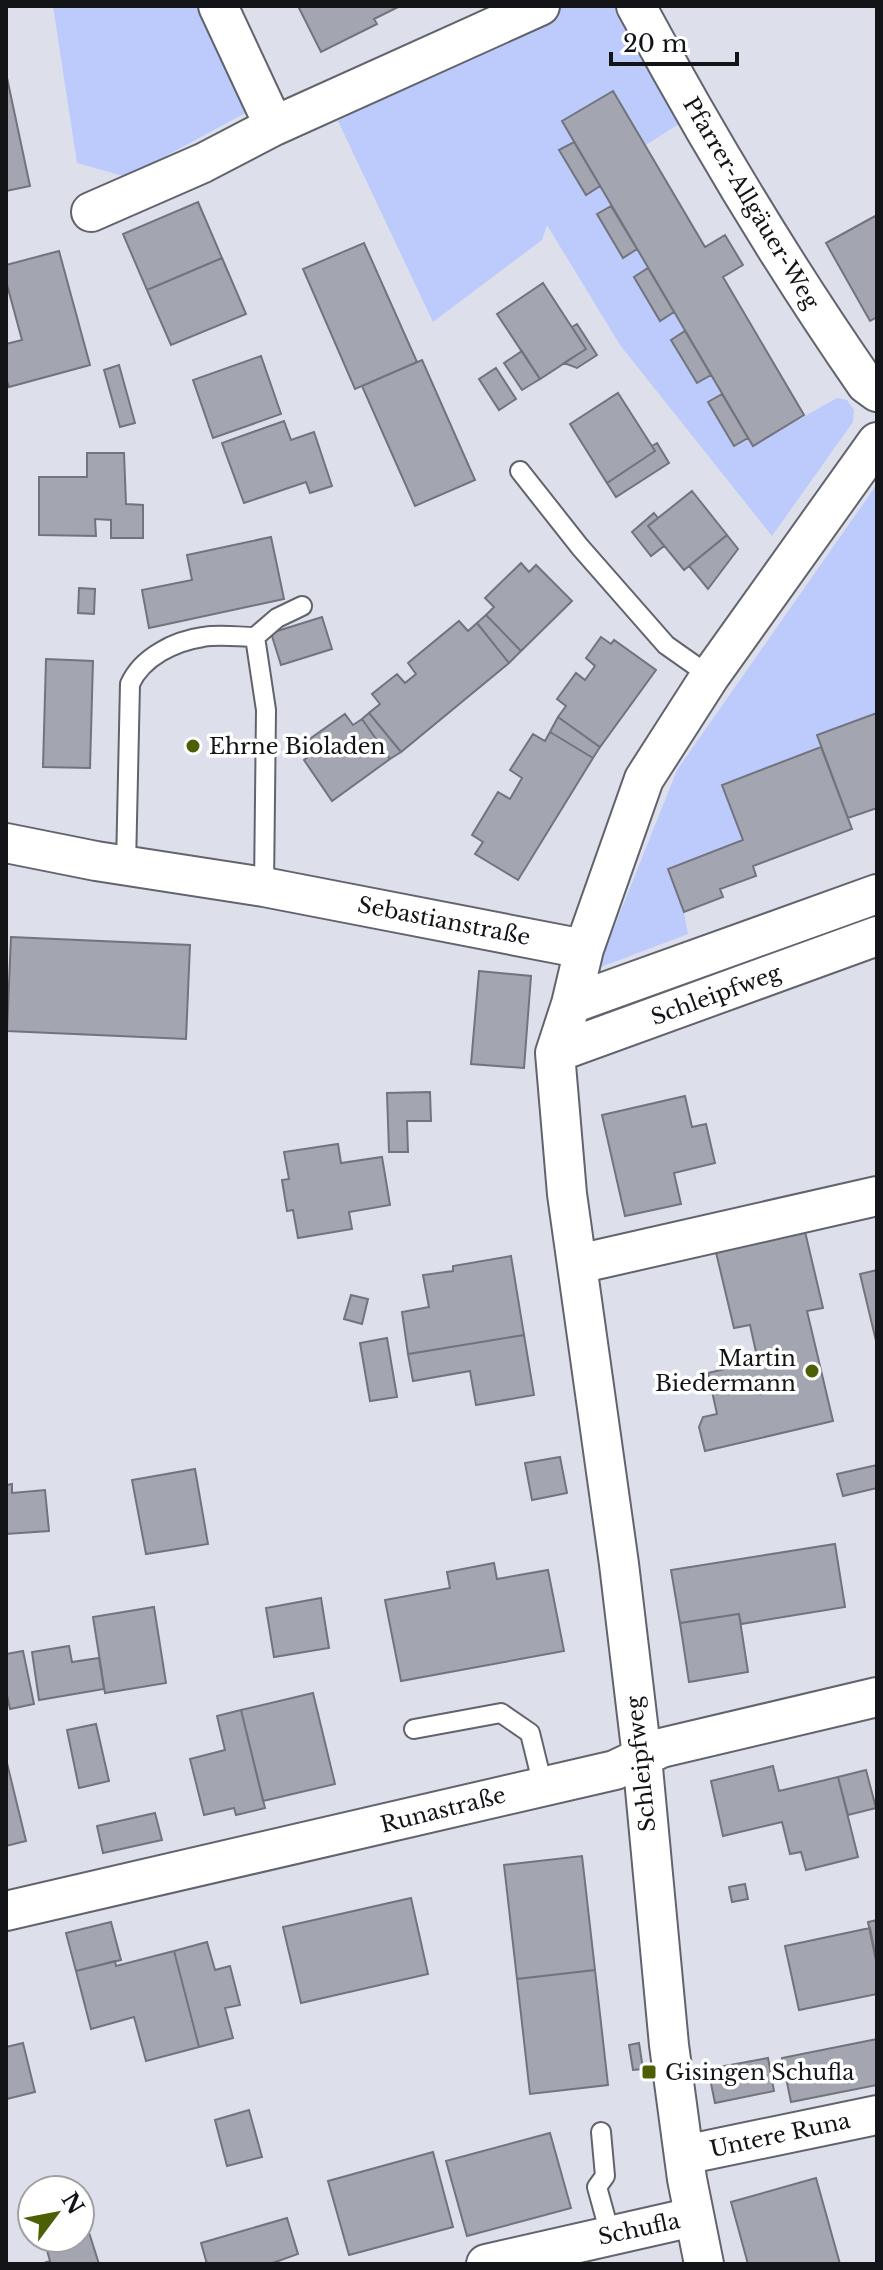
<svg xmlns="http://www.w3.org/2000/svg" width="883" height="2270" font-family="'Libre Baskerville',serif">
<rect width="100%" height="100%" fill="#dde0eb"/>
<!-- green -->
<path fill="#bccafc" d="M53,6H198L249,111L127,177L77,163Z
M562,6H620L685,120L646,145L613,91L562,122L753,445L837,398L847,400L854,410L853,422L772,536L620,345L547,225L542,240L433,322L338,121Z
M877,484V713L817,735L821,747L722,784L743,840L668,869L684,912L688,934L598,968L677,770Z
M877,910V922L608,1020L605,1010Z"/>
<!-- building -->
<path fill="#a3a6b0" stroke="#71747d" stroke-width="2" d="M298,6H400L374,19L377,24L321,52Z
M6,73L30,186L6,191Z
M613,91L705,247L725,235L743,265L723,277L804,415L753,446L562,121Z
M574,142L600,186L586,195L559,150Z
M198,202L222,258L147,290L123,234Z
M611,206L637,249L623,258L597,214Z
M877,215V317L870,321L826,243Z
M364,243L417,362L355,389L303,269Z
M59,251L90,365L9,387L6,378V344L22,340L6,281V265Z
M222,258L246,314L171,345L147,290Z
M648,268L674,312L660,321L634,277Z
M543,283L586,349L540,379L497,314Z
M577,324L597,355L577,368L564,363L586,349L572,327Z
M685,331L711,375L697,383L671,340Z
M522,351L540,379L522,390L504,363Z
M261,356L281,414L213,438L193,380Z
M422,360L475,480L415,506L362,386Z
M119,365L135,423L120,427L104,370Z
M496,368L516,399L499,410L479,379Z
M618,393L655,451L607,483L570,424Z
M722,394L748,438L734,446L708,402Z
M284,421L291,440L314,432L332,486L310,493L306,482L244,503L222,443Z
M657,443L669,463L616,497L607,483L655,451L652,446Z
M87,453H124L126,504L143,505V538H111V520L95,519L96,536L39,535V477H87Z
M692,491L727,535L684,570L648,526Z
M654,513L658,518L648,526L664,546L651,556L632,532Z
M727,535L738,549L708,589L689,566Z
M271,537L284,599L149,628L142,590L192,580L187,555Z
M521,563L529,572L536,565L572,601L521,651L486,615L494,607L485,598Z
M79,588L95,589L94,614L78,613Z
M486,615L521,651L509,663L477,623Z
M322,617L332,649L281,665L271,633Z
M459,621L468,631L477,623L509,663L401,752L369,713L380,704L372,694L397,674L405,683L416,674L408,663Z
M601,637L611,644L614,640L656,670L600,747L558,717L566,706L557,699L576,673L585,680L595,666L586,658Z
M46,659L93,661L90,768L43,767Z
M369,713L401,752L390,759L362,719Z
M877,713V808L848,818L817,735Z
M345,714L353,725L362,719L390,759L332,801L304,760L312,754L304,743Z
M558,717L600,747L593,758L550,732Z
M550,732L593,758L518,880L475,854L483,842L472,835L498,792L510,799L522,778L510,770L533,734L545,741Z
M821,747L852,829L753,866L756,876L720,889L723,897L684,912L668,869L743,840L722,785Z
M11,937L190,945L186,1039L7,1031Z
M479,971L531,976L524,1068L471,1064Z
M430,1092L431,1121H407L408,1152H389L387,1093Z
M685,1096L692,1127L706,1124L715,1163L674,1173L681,1204L625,1216L602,1115Z
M338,1144L341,1163L382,1157L390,1205L349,1212L352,1229L298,1238L293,1210L287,1211L282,1180L289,1179L284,1152Z
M803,1223L823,1308L807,1311L833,1421L705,1451L699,1427L703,1417L717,1414L708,1373L758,1361L750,1325L734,1328L714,1244Z
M511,1256L524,1335L408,1354L402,1312L429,1307L423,1275L453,1271V1266Z
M877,1270V1345L860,1274Z
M351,1295L368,1299L362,1324L344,1319Z
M524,1335L534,1395L476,1405L470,1371L413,1381L408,1354Z
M387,1338L397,1397L370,1401L360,1343Z
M560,1457L567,1493L532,1500L525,1463Z
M877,1465V1488L843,1496L837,1474Z
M195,1469L208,1544L146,1554L132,1480Z
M12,1484V1493L45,1490L49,1531L6,1534V1485Z
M835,1544L845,1607L741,1624L739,1614L680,1623L671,1570Z
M494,1563L497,1579L548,1570L564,1651L401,1681L385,1600L450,1588L447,1572Z
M321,1598L329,1648L274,1657L266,1608Z
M154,1607L166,1683L105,1693L93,1617Z
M739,1614L748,1672L689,1682L680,1623Z
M69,1646L72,1662L99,1658L104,1689L39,1700L32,1652Z
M23,1651L34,1704L10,1709L6,1691V1654Z
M313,1693L335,1784L263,1801L241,1710Z
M241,1710L265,1808L236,1815L234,1808L204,1815L190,1759L225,1750L217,1716Z
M96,1724L109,1781L79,1788L67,1730Z
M6,1759L26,1841L6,1846Z
M773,1766L779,1791L838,1777L858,1857L806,1870L801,1852L790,1854L782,1822L723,1836L711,1781Z
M866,1770L876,1808L848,1815L838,1777Z
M155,1813L162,1840L103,1853L97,1826Z
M582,1856L595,1970L517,1979L504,1865Z
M745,1884L748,1899L732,1902L729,1887Z
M411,1898L428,1974L301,2003L283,1927Z
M877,1920V1965L868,1922Z
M111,1922L121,1960L76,1971L66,1933Z
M870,1928L877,1965V1994L799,2010L785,1946Z
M207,1942L215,1970L230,1966L240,2005L225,2008L233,2038L199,2047L174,1951Z
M174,1951L199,2047L146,2061L134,2017L91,2029L76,1971L115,1961L116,1966Z
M595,1970L608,2085L530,2094L517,1979Z
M877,2039V2085L791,2102L782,2058Z
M23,2043L35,2092L7,2099L6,2047Z
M639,2043L643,2069L633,2070L629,2045Z
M768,2058L774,2091L715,2103L708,2069Z
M249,2110L262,2157L227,2166L215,2120Z
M550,2133L571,2208L467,2236L446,2161Z
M433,2152L453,2227L349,2255L328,2181Z
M816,2178L840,2264H748L731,2202Z
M287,2218L298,2254L270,2264H207L201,2243Z
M85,2220L99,2264H41L50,2261L46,2247L66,2241L65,2238H80V2221Z"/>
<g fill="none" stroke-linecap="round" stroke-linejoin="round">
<defs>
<path id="service" d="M520,471L580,547L666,645L710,676
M255,637L277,618L302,606
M126,866L130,684C142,657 175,641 203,637C220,634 239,637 255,637L266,710L264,887
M414,1729L501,1713L530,1733L543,1786
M601,2132L605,2176L597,2187L610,2234"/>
<path id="minor" d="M218,6L274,126
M636,6C706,136 782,263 866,384L877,392
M91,212L203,163L274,126L540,6
M6,843L96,861L264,887L584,949
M571,1004L877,894
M555,1053L877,936
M578,1264L877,1196
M6,1911L615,1770L661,1748L877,1697
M684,2155L877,2115
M486,2264L693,2217
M704,2264L687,2179L669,2045L642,1757L619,1564L567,1194L555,1053L571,1004L584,949L644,779L710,676L877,442"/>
</defs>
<!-- service casing -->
<use href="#service" stroke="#61646d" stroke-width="22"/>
<!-- minor casing -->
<use href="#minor" stroke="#61646d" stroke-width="42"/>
<!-- service -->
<use href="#service" stroke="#fff" stroke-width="18"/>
<!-- minor -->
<use href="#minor" stroke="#fff" stroke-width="38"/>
</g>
<!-- markers -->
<g fill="#4b5f05" stroke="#fff" stroke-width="3">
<circle cx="193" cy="746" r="8"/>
<circle cx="812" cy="1371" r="8"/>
<rect x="641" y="2064" width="16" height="16" rx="4"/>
</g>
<g text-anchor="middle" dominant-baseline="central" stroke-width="7" stroke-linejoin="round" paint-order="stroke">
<!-- street labels -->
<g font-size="22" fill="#131418" stroke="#fff">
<text transform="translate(751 203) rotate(59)">Pfarrer-Allgäuer-Weg</text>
<text transform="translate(444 921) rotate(11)">Sebastianstraße</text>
<text transform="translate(716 995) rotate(-20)">Schleipfweg</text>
<text transform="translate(641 1764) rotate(-96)">Schleipfweg</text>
<text transform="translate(443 1810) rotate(-14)">Runastraße</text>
<text transform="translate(780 2135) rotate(-12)">Untere Runa</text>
<text transform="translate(639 2229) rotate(-12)">Schufla</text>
</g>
<!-- poi labels -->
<g font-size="22" fill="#131418" stroke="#fff" text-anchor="start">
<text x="209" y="746">Ehrne Bioladen</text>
<text x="796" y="1358" text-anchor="end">Martin<tspan x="796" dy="25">Biedermann</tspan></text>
<text x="665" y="2072">Gisingen Schufla</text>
</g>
</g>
<!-- border -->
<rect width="883" height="2270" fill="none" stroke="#131418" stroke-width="16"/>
<!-- north arrow -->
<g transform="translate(56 2214) rotate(58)"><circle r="38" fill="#ffffff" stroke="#a1a1a3" stroke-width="2"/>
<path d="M0-6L14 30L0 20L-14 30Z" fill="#4b5f05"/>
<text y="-12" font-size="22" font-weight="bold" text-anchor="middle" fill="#131418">N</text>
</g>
<!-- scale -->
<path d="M611 52v12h126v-12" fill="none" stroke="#131418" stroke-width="4"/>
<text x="623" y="52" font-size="24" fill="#131418" stroke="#ffffff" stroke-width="6" paint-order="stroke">20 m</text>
</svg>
